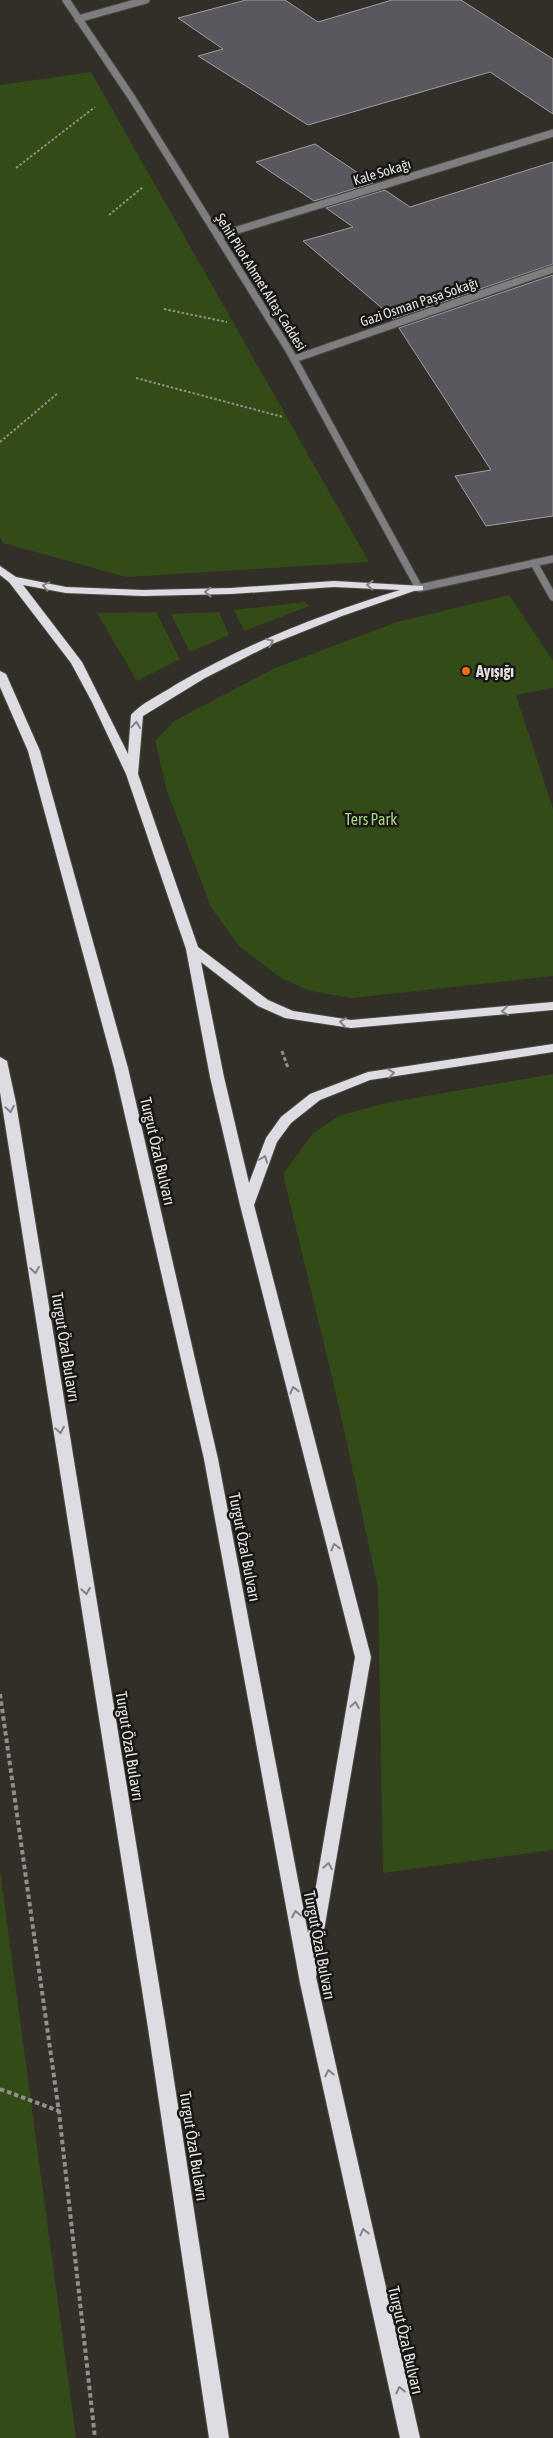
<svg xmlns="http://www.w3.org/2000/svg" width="553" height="2438" font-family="'Asap Condensed',sans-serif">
<rect width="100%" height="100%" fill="#322f29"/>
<!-- green -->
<path fill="#334b17" d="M91,72L369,562L126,577L3,543L0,537V85Z
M509,595L553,661V688L516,695L553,809V976L352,998L310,991L281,978L239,946L211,907L167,791L155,741L174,721L275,668L397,622Z
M305,602L309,606L244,631L234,610Z
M156,612L180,659L137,681L97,613Z
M219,612L229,635L190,652L171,614Z
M553,1074V1850L383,1873L378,1588L340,1411L283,1174L313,1133L339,1116L381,1104Z
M0,1870L76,2438H0Z"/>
<!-- building -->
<path fill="#5a585e" stroke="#9f9da5" d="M246,0H285L318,22L392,0H461L553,59V114L490,72L308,125L198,56L223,49L178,18Z
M315,144L373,183L314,201L256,162Z
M553,162V264L393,319L389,314L303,241L353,227L326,208L385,190L410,207Z
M553,275V516L486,526L455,476L491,470L399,328Z"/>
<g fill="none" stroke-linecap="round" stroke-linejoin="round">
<defs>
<path id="minor" d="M78,19L146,0
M218,236L553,133
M294,359L553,269
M534,563L553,597"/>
<path id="tertiary" d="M66,0L132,98L290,352L419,588L553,559"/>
<path id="trunk" d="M0,566L16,577L66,587L143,590L231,588L334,581L423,586V590L414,591L342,616L272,644L205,678L143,716L138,774L198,947L268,1000L293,1011L351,1020L553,1002V1010L351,1028L285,1018L258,1006L201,962L224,1077L249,1183L266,1138L281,1117L310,1094L368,1072L553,1044V1052L370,1080L320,1100L291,1123L277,1142L254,1205L371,1657L316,1977L420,2438H400L300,1983L204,1459L114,1068L28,751L0,687V671L6,674L40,751L128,1068L218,1459L308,1933L355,1657L240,1205L210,1077L186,949L126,774L92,702L71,663L9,582L0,575ZM23,585L66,593L143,596L231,594L334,587L400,590C321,614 246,644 175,685C162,694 141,703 131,715L128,754L82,662Z
M0,1057L7,1061L16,1103L166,2028L229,2438H209L148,2028L0,1092Z"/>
</defs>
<!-- minor casing -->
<use href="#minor" stroke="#4e4b46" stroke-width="9"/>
<!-- tertiary casing -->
<use href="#tertiary" stroke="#4e4b46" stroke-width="9"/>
<!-- trunk casing -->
<use href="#trunk" stroke="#4e4b46" stroke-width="2"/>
<!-- path-far2 -->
<path stroke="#928f8b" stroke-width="2" stroke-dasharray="2.5 2" stroke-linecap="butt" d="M16,168L95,107
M109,215L143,187
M164,309L227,322
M136,378L283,417
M0,442L58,393"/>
<!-- path-far1 -->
<path stroke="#928f8b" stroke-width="3" stroke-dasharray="4 2.5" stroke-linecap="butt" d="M282,1051L288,1068"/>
<!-- path -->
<path stroke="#928f8b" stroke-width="4" stroke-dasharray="4.5 3" stroke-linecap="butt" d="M0,1694L59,2112L95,2438
M0,2089L59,2111"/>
<!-- minor -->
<use href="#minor" stroke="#7e7d80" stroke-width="7"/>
<!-- tertiary -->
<use href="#tertiary" stroke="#7e7d80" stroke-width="7"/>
<!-- trunk -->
<use href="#trunk" fill="#dddce2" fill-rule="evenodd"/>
</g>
<!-- one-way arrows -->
<defs><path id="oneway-chevron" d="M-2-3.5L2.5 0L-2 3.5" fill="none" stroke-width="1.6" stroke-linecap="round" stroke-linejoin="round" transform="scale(1.25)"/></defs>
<g stroke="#858386">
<use href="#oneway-chevron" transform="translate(370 585) rotate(-177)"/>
<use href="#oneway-chevron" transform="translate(46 586) rotate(-169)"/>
<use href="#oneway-chevron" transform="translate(208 592) rotate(179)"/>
<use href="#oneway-chevron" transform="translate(270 642) rotate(-23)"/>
<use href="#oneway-chevron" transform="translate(136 725) rotate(-85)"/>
<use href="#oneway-chevron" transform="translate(505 1011) rotate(174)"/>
<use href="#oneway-chevron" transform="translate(343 1022) rotate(-172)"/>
<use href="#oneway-chevron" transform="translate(391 1073) rotate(-9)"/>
<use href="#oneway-chevron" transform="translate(10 1109) rotate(81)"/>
<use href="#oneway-chevron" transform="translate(264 1159) rotate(-69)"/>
<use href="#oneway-chevron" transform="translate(35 1270) rotate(81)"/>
<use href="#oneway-chevron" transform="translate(294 1390) rotate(-104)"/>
<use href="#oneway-chevron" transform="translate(60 1430) rotate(81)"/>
<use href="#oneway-chevron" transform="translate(335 1547) rotate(-104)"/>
<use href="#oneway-chevron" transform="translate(86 1591) rotate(81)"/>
<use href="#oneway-chevron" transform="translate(355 1705) rotate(-80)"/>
<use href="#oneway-chevron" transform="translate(328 1866) rotate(-81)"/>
<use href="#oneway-chevron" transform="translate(296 1914) rotate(-101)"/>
<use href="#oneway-chevron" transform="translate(329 2073) rotate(-103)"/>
<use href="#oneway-chevron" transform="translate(364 2232) rotate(-103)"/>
<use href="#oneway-chevron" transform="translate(400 2390) rotate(-103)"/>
</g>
<!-- markers -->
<circle fill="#e8710a" stroke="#191715" stroke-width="2" cx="466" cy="671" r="5"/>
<g text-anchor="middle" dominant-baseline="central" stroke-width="5" stroke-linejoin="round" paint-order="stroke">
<!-- far-street labels -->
<g font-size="14" fill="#e3e1dd" stroke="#191715">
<text transform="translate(382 172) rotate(-17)">Kale Sokağı</text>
<text transform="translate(261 282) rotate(58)">Şehit Pilot Ahmet Altaş Caddesi</text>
<text transform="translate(419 302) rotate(-19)">Gazi Osman Paşa Sokağı</text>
</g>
<!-- poi labels -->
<g font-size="16" font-weight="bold" fill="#e3e1dd" stroke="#191715" text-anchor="start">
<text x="476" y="671">Ayışığı</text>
</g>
<!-- park labels -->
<g font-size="16" fill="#a8d47d" stroke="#191715">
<text x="371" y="819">Ters Park</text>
</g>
<!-- street labels -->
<g font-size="16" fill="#e3e1dd" stroke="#191715">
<text transform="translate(158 1151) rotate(77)">Turgut Özal Bulvarı</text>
<text transform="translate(66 1347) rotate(81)">Turgut Özal Bulavrı</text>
<text transform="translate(245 1547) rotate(79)">Turgut Özal Bulvarı</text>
<text transform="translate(130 1746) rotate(81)">Turgut Özal Bulavrı</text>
<text transform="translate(320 1945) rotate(79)">Turgut Özal Bulvarı</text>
<text transform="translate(194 2146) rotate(81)">Turgut Özal Bulavrı</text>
<text transform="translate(406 2340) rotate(77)">Turgut Özal Bulvarı</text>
</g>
</g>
</svg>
